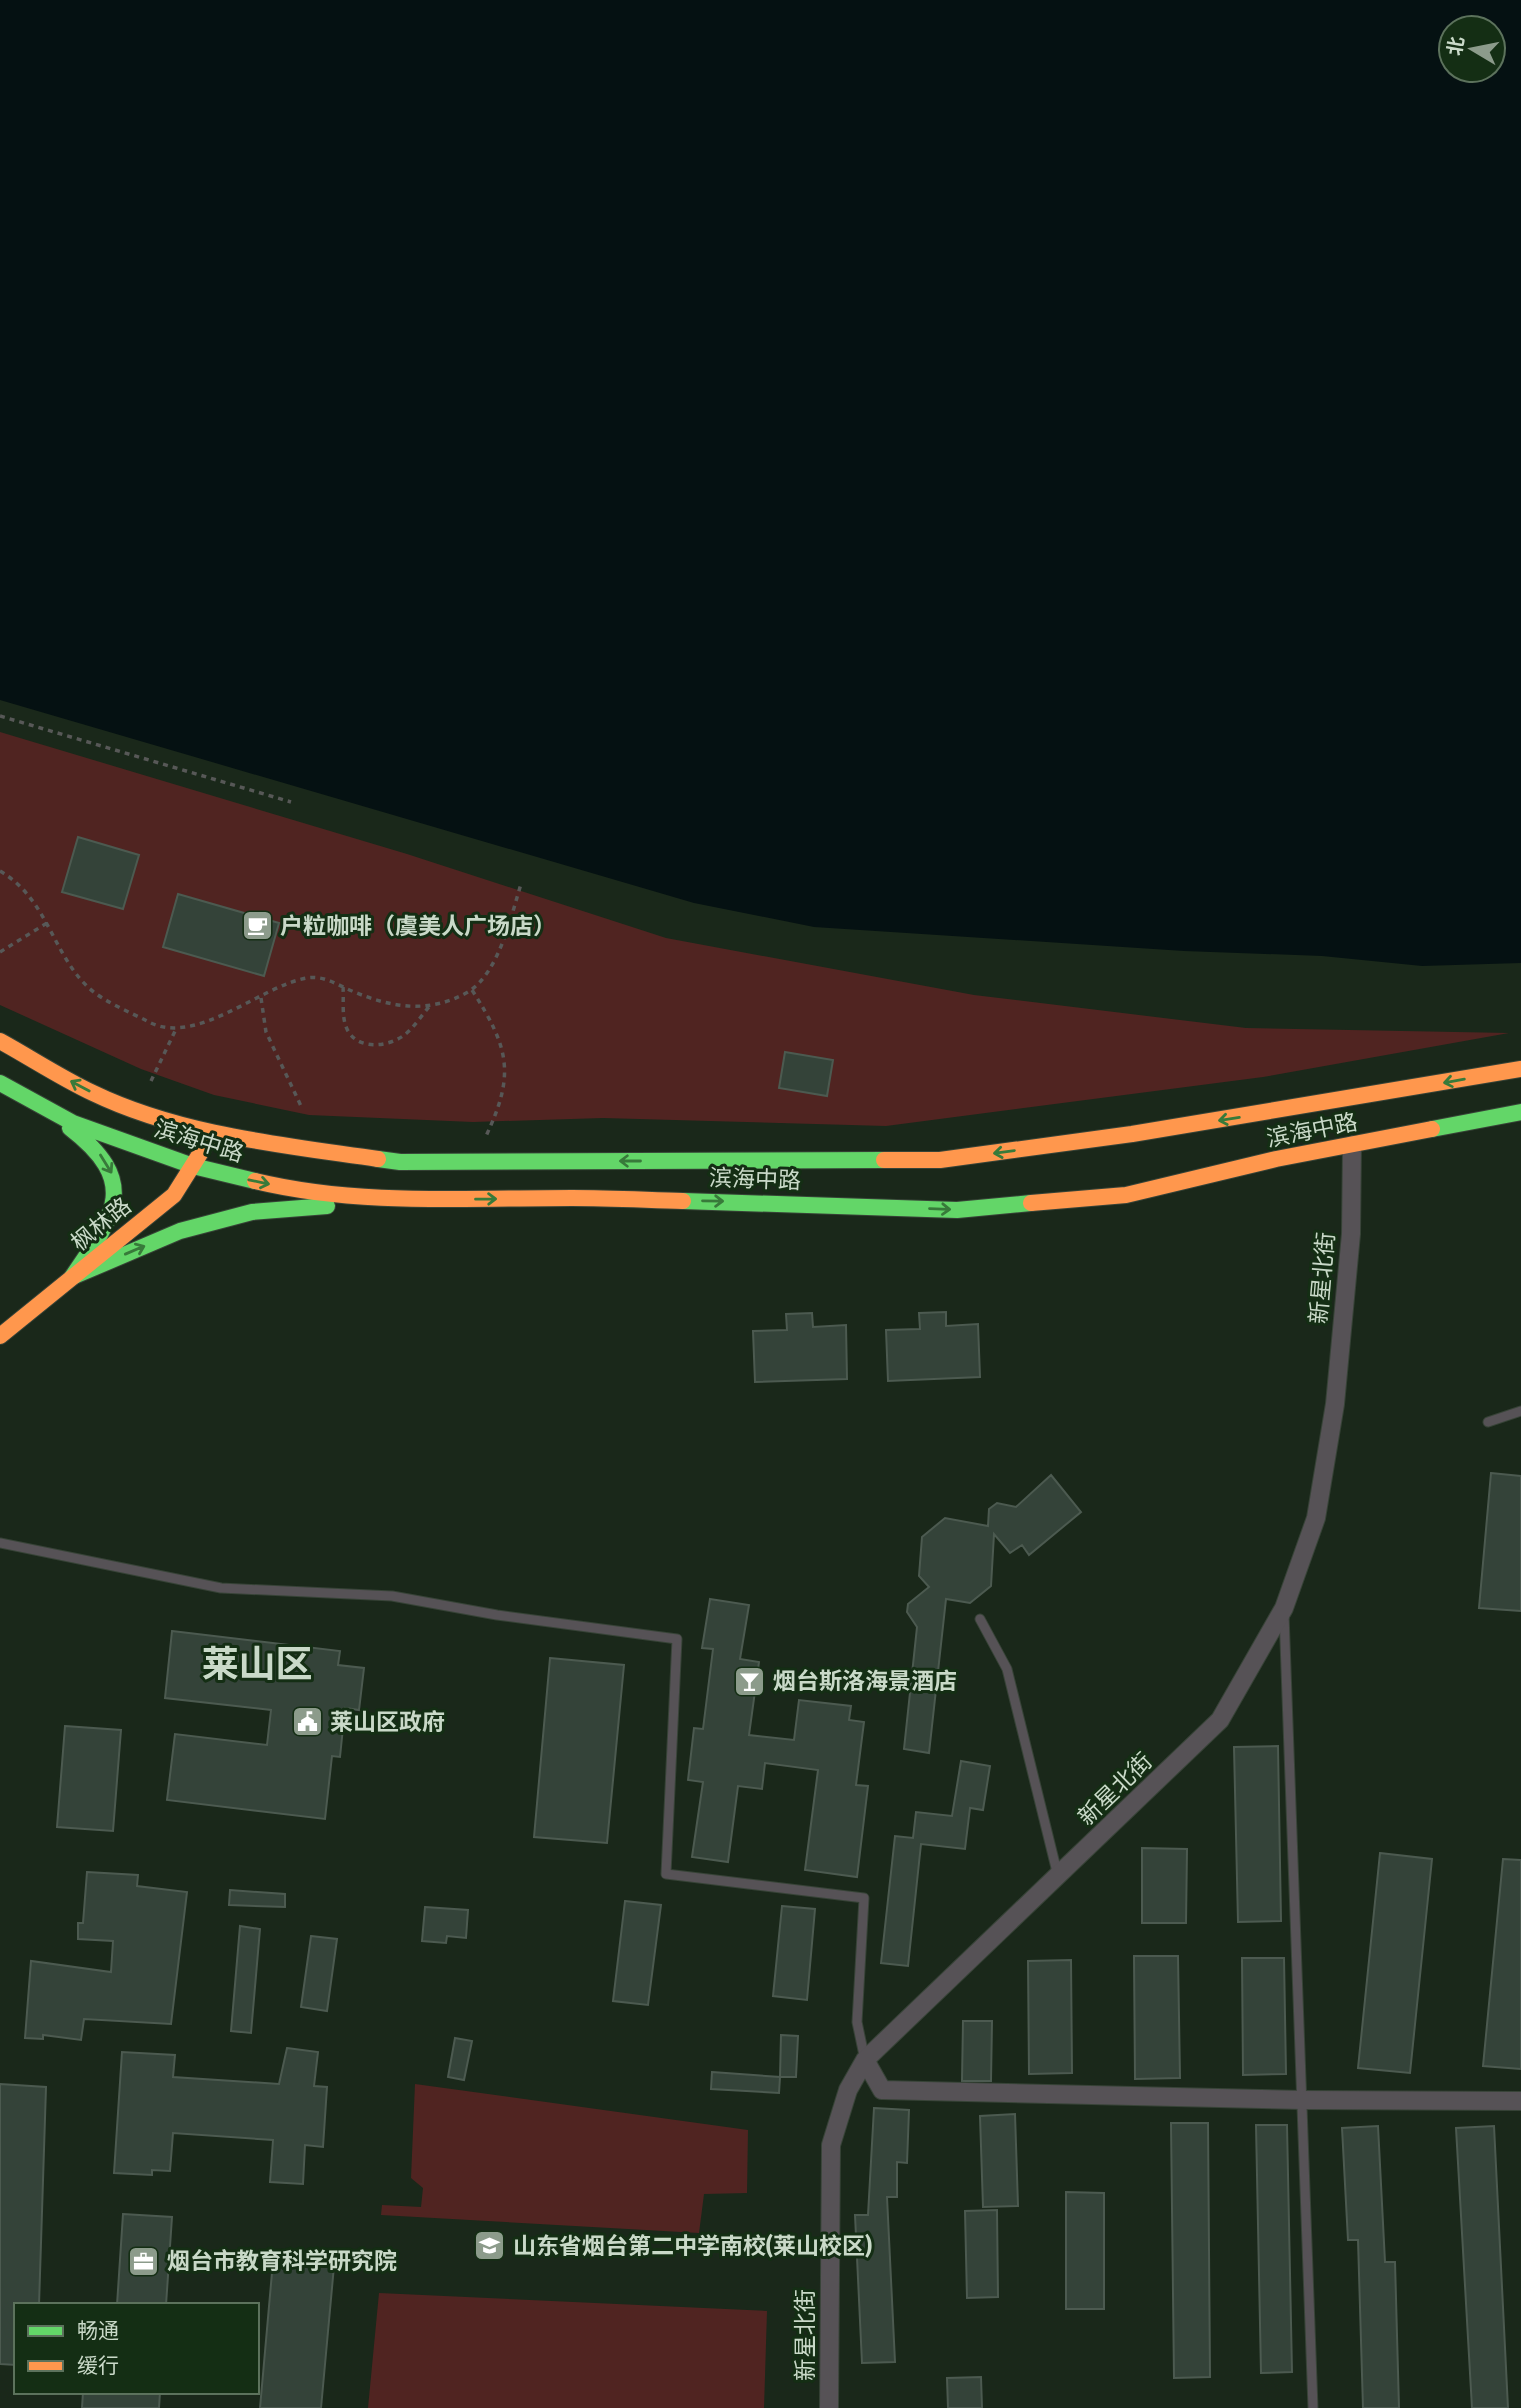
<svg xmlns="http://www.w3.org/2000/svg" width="1521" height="2408" font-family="'Fira Sans Condensed','Noto Sans SC',sans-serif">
<rect width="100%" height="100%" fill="#1a281a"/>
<!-- green -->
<path fill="#502421" d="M0,732L407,854L666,938L974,995L1246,1028L1509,1033L1263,1077L886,1126L603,1118L473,1122L309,1115L214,1095L141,1069L0,1005Z
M415,2084L748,2130L747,2193L704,2194L699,2233L381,2215L382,2205L421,2207L423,2188L411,2178Z
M379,2293L767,2311L764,2408H368Z"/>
<!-- water -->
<path fill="#051112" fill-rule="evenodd" d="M0,0H1521V963L1422,966L1322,956L1184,951L814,927L694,903L0,700ZM1451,28H1493V70H1451Z"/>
<!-- building -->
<path fill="#344339" stroke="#4c5a50" stroke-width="2" d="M78,837L139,855L123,909L62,892Z
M178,894L279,923L264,976L163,947Z
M785,1052L833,1060L827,1096L779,1088Z
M946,1312V1326L978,1324L980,1377L888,1381L886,1330L920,1329L919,1313Z
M812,1313L813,1327L846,1325L847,1379L755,1382L753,1331L787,1330L786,1314Z
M1491,1473L1521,1476V1611L1479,1608Z
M1051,1475L1081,1512L1029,1555L1022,1545L1010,1553L994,1534L991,1586L970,1603L946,1599L929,1753L904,1749L917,1627L907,1612L908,1604L929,1587L919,1576L922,1537L945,1518L988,1526L989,1509L997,1503L1016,1507Z
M710,1599L749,1605L740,1659L759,1662L749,1735L794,1740L799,1700L851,1706L849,1720L864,1722L856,1785L868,1786L857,1877L805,1870L818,1770L765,1763L762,1789L738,1786L728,1862L692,1857L703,1782L688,1780L694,1728L703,1729L713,1649L702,1648Z
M172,1631L340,1651L338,1665L364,1668L359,1710L345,1708L340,1757L332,1756L325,1819L167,1800L175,1734L267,1745L271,1710L165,1698Z
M550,1658L624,1665L607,1843L534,1837Z
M65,1726L121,1730L113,1831L57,1827Z
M1278,1746L1281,1921L1238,1922L1234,1747Z
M961,1761L990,1766L983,1810L970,1808L965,1849L921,1844L908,1966L881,1963L895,1836L913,1838L916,1812L952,1816Z
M1142,1848L1187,1849L1186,1923H1142Z
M1380,1853L1432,1859L1410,2073L1358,2068Z
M1503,1859L1521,1860V2069L1483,2066Z
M87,1872L138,1875L137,1886L187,1892L171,2024L84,2019L81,2040L43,2035V2039L25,2038L31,1961L111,1972L113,1941L78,1939V1923H83Z
M230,1890L285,1894V1907L229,1905Z
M625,1901L661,1905L648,2005L613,2001Z
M782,1906L815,1909L807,2000L773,1996Z
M425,1907L468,1910L466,1938L447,1936L446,1943L422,1941Z
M240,1926L260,1929L251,2033L231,2031Z
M311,1936L337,1939L327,2011L301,2007Z
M1134,1956H1178L1180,2078L1135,2079Z
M1242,1958H1284L1286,2074L1243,2075Z
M1071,1960L1072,2073L1029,2074L1028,1961Z
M963,2021H992L991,2081H962Z
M781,2035L798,2036L796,2077H780Z
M455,2038L472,2041L464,2080L448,2077Z
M287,2048L318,2052L314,2086L327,2087L323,2147L305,2145L303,2184L270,2182L273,2140L173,2133L170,2171L152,2170V2175L114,2173L122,2052L175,2055L173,2077L279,2084Z
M712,2072L780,2077L779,2093L711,2089Z
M0,2084L46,2087L39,2305H16V2365L0,2364Z
M874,2108L909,2110L907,2163L897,2162V2197H887L895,2362L862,2363L855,2215H868Z
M1015,2114L1018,2206L983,2207L980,2116Z
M1171,2123H1208L1210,2377L1174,2378Z
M1256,2125H1287L1292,2372L1261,2373Z
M1378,2126L1385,2262H1395L1399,2408H1363L1358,2240H1348L1342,2128Z
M1494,2126L1508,2408H1472L1456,2128Z
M1066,2192L1104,2193V2309H1066Z
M997,2210L998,2297L967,2298L965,2211Z
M123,2214L172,2217L166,2305H117Z
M274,2250L335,2255L321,2408H260Z
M981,2377L982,2408H948L947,2378Z
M83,2392H160L159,2408H82Z"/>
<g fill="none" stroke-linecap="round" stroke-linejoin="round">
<defs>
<path id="lane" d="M1488,1422L1521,1411
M0,1543L221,1588L392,1596L497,1615L677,1639L666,1874L864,1898L857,2022L865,2060
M1284,1614L1313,2408
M980,1619L1007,1669L1058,1876"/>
<path id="street" d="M865,2060L882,2090L1302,2100L1521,2101
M829,2408L831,2145L848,2090L865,2060L1220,1720L1284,1608L1316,1518L1335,1404L1351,1234L1352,1145"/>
<path id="fast" d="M0,1083L73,1123L193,1166L255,1181
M70,1128C140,1182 115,1215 72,1277
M1432,1129L1521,1112
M378,1159L400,1162L884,1160
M683,1201L957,1210L1031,1203
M72,1277L180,1231L252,1212L327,1206"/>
<path id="slow" d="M0,1041C31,1058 61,1078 93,1093C180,1135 283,1145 378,1159
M884,1160H940L1132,1134L1521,1069
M255,1181C359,1206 465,1198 572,1198C609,1198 646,1200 683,1201
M1031,1203L1126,1195L1276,1159L1432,1129
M0,1336L174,1195L213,1133"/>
</defs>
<!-- lane casing -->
<use href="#lane" stroke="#374337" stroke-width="11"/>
<!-- street casing -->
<use href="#street" stroke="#374337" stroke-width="20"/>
<!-- fast casing -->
<use href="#fast" stroke="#374337" stroke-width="18"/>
<!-- slow casing -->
<use href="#slow" stroke="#374337" stroke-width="18"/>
<!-- path -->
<path stroke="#575857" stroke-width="3.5" stroke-dasharray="5 5" stroke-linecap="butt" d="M0,716L291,802
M0,871C48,899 52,954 89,988C104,1002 130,1012 149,1022C196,1047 262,985 307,978C324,975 337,985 352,991C392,1008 429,1014 468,992C499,973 511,916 521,884
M0,952L47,923
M343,987C344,1001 341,1019 348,1031C359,1050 387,1047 403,1036C413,1029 421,1016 429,1007
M472,990C509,1048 516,1074 485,1138
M261,998L266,1032L301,1106
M151,1081L176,1029"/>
<!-- lane -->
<use href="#lane" stroke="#565256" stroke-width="9"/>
<!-- street -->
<use href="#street" stroke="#565256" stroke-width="18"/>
<!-- fast -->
<use href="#fast" stroke="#63d668" stroke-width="16"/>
<!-- slow -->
<use href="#slow" stroke="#ff974d" stroke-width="16"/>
</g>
<!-- one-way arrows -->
<defs><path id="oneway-shaft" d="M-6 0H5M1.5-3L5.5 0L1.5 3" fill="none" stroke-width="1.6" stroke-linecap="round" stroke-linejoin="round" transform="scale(1.75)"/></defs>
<g stroke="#387a3a">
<use href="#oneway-shaft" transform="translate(1454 1081) rotate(170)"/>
<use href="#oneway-shaft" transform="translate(80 1086) rotate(-152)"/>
<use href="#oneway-shaft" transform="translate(1229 1119) rotate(171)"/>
<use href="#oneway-shaft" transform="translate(1004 1152) rotate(172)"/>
<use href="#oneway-shaft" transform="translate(630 1161) rotate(180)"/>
<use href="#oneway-shaft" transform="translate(106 1164) rotate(58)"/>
<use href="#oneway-shaft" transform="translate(259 1182) rotate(12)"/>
<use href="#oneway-shaft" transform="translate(486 1199) rotate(-1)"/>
<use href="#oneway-shaft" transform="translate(713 1201) rotate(1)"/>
<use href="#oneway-shaft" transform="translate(940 1209) rotate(2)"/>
<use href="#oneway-shaft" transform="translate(135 1250) rotate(-23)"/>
</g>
<!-- icons -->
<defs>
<symbol id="cafe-square" viewBox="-11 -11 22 22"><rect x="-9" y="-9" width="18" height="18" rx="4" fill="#8c9b8b" stroke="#142e14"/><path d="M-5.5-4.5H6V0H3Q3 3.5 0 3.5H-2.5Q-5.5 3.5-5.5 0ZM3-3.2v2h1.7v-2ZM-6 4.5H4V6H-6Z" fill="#fff"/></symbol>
<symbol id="bar-square" viewBox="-11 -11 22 22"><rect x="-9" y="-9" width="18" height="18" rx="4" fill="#8c9b8b" stroke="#142e14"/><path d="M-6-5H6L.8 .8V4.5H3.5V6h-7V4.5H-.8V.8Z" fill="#fff"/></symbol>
<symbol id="civic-square" viewBox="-11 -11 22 22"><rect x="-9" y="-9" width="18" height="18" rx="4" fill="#8c9b8b" stroke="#142e14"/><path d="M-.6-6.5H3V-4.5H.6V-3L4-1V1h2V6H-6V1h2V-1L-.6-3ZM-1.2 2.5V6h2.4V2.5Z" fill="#fff"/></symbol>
<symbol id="school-square" viewBox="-11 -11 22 22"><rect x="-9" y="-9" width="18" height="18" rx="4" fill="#8c9b8b" stroke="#142e14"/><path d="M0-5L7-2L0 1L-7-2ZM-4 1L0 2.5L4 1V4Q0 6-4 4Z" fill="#fff"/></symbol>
<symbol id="office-square" viewBox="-11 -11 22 22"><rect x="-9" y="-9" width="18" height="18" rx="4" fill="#8c9b8b" stroke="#142e14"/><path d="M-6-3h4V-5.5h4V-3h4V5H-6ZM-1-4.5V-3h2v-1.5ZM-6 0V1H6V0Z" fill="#fff"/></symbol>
</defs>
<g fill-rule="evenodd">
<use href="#cafe-square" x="240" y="908" width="35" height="35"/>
<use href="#bar-square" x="732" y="1664" width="35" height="35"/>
<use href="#civic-square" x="290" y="1704" width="35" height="35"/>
<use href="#school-square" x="472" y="2228" width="35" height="35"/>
<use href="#office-square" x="126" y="2244" width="35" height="35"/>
</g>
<g text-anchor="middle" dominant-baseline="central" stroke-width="6" stroke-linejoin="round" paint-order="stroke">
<!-- poi labels -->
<g font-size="23" font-weight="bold" fill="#c9d9c8" stroke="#142e14" text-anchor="start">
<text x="280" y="926">户粒咖啡（虞美人广场店）</text>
<text x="773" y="1681">烟台斯洛海景酒店</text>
<text x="330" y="1722">莱山区政府</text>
<text x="513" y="2246">山东省烟台第二中学南校(莱山校区)</text>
<text x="167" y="2261">烟台市教育科学研究院</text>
</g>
<!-- street labels -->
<g font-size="23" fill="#c9d9c8" stroke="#142e14">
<text transform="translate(1312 1130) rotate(-11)">滨海中路</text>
<text transform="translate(199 1141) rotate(17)">滨海中路</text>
<text transform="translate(755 1179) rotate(2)">滨海中路</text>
<text transform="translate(101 1224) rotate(-39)">枫林路</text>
<text transform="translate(1322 1278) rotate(-85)">新星北街</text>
<text transform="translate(1115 1789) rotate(-44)">新星北街</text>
<text transform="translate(805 2335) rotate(-90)">新星北街</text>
</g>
<!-- town labels -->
<g font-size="37" font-weight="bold" fill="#c9d9c8" stroke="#142e14">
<text x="257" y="1664">莱山区</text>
</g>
</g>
<!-- legend -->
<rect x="14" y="2303" width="245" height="91" fill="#142e14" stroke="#5c725c" stroke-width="2"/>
<rect x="28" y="2326" width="35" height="10" fill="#63d668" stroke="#5c725c" stroke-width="2"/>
<text x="77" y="2338" font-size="21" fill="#c9d9c8">畅通</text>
<rect x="28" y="2361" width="35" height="10" fill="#ff974d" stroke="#5c725c" stroke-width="2"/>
<text x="77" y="2373" font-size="21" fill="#c9d9c8">缓行</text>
<!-- north arrow -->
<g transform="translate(1472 49) rotate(280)"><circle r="33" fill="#142e14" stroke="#5c725c" stroke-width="2"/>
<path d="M0-5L12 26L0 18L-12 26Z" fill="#8c9b8b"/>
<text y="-10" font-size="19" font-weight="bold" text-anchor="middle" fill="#c9d9c8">北</text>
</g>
</svg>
